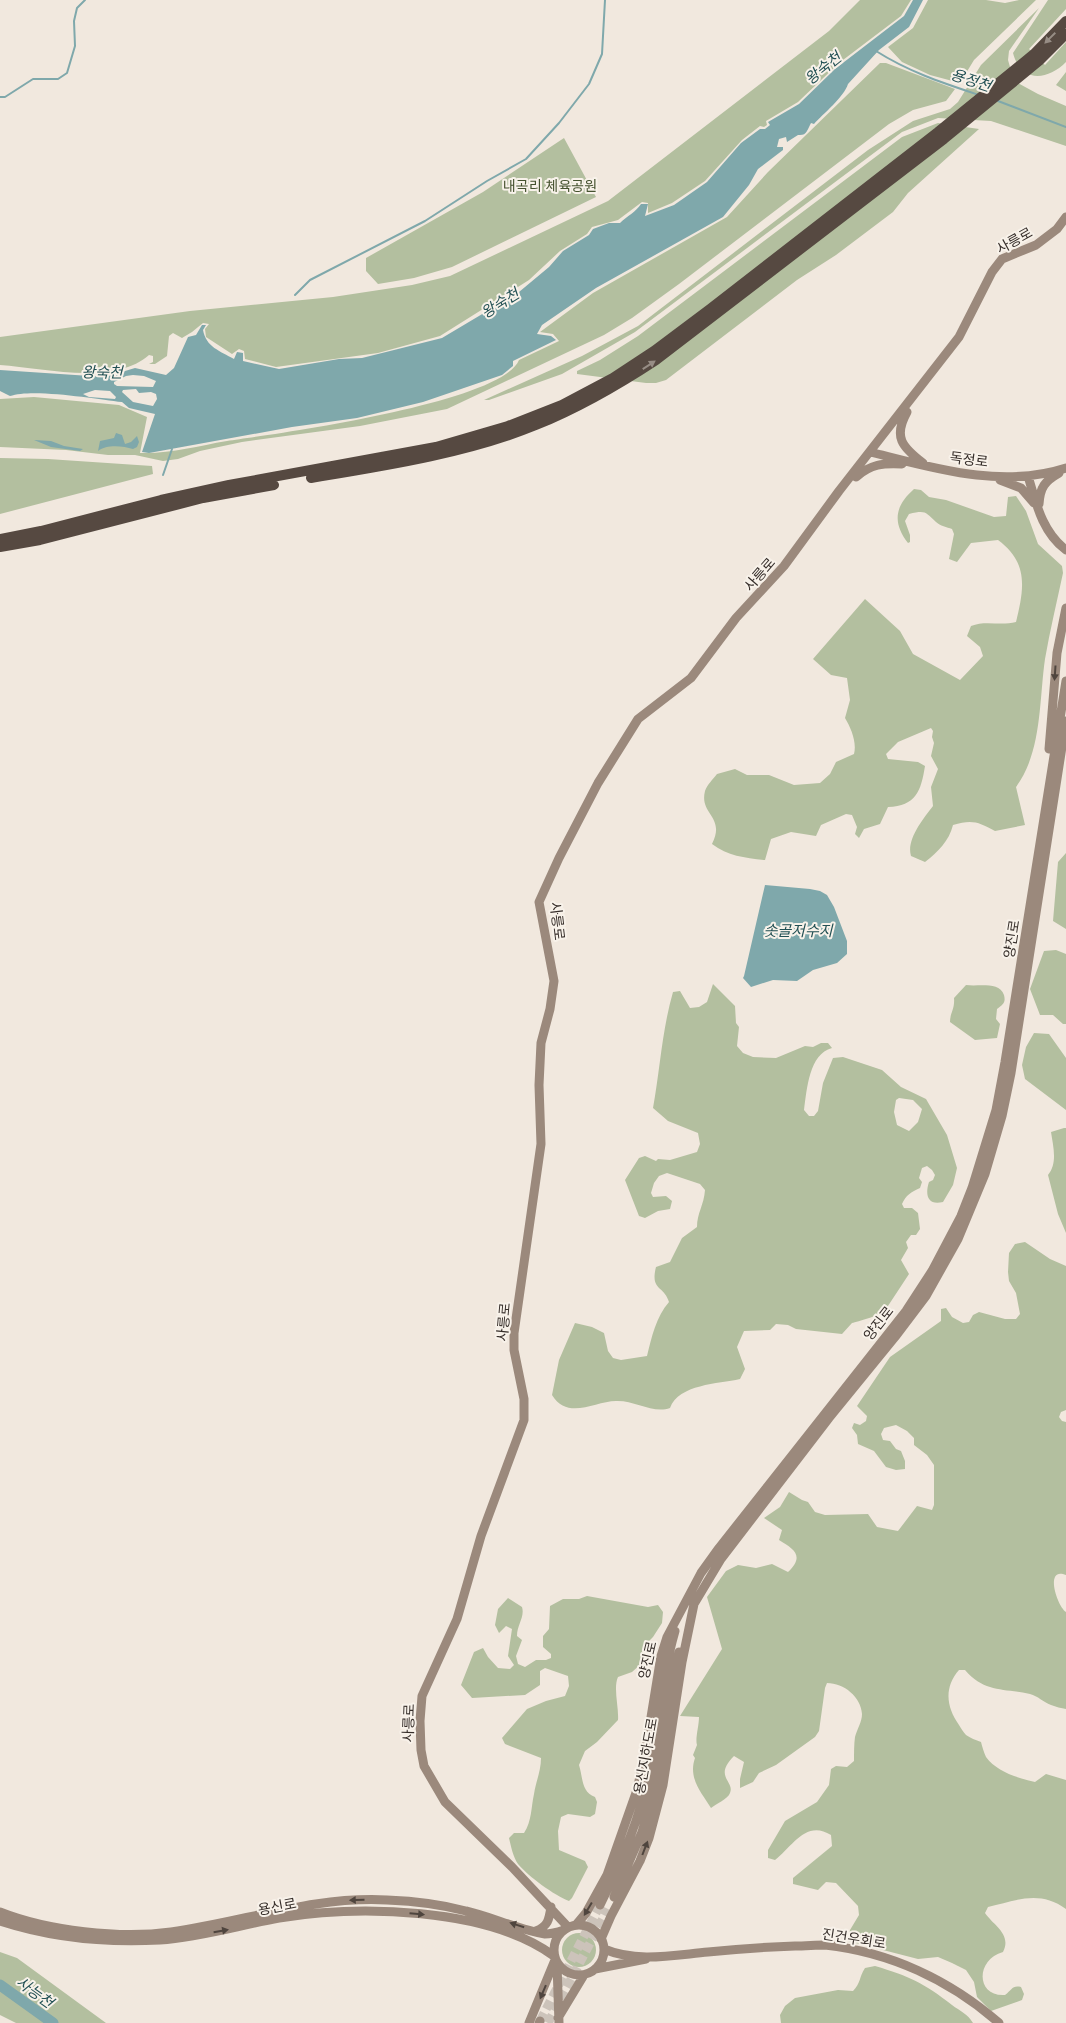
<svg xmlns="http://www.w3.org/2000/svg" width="1066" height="2023" font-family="Inter,'Noto Sans KR',sans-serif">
<rect width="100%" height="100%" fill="#f1e8de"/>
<!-- green -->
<path fill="#b3bf9f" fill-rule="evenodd" d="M860,0H911L901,16L839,63L798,102L766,121L767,125L764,127L760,126L742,140L705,181L672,203L648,213V203L642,202L618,220L592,227L587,234L560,251L529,280L440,336L378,353L276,367L245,359L244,351L239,349L232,354L206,337L205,329L209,324L203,323L192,332L182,338L173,333L169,336L167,356L155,364H149L153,362V356L149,355C114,386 43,368 0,365V337L190,311L333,297L412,285L450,276L608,201L829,31Z
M928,0H986L1005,3L1019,0H1036L974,60L960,83L930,75L902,62L888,47L913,28Z
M1048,0H1066V9L1029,49L1045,65L1066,42V62C1047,81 1021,83 1013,53Z
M1039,8L1009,51L1008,60L1014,81L1038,94L1066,106V146L991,121L938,118L902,132L635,332L562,374L489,400H484L582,356L638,326L868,150L913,121L950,109L958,102L981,65Z
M880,63H886L955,89L946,101L913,110L889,124L679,284L632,318L604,335L447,409L360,426L242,442L200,451L178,459L163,461L135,455H108L66,450L0,447V399L34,397L119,405L147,417L140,453C170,454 197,446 227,441C276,434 502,403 519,360L559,341L553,334L540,332L593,293L727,217L768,172Z
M1066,72V91L1056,85Z
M938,123L979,129L908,193L893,212L836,255L797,280L666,380L656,383H646L577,374V371L600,360L638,336L902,137Z
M564,138L596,197L452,267L414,278L378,284L366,271V258L483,192Z
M0,458L48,459L152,466L153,474L0,514Z
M914,489L921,490L929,497L946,500L994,517L1006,516L1008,497L1016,496L1026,511L1038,544L1062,566L1063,573C1057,601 1050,630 1045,659C1039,701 1042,752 1016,787L1025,825L995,831C979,822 972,819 953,825C949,841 938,852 925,862L911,856C906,840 923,819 933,806L931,787L938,769L931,756L934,743L932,737L933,731L931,728L898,742L886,754L888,759L918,762L925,766C921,791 916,806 888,807L880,824L864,829L859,838L855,834L857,827L852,815L846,814L821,825L816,836L791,832L771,839L765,860C745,858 728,856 712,844C726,816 699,815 705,791C707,785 713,779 717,774L735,769L747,775H769L794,785L820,783L830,774L836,762L854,754C857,742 851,728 845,718L850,700L847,678L831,675L813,659L865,599L900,631L913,654L960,680L983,656L980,647L967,636L971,626C985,620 1000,626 1016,622C1024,589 1029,563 998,540L971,543L957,562L949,559L954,534L952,529C947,527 940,526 936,522C925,512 926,510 909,514L905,521L910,535V542L908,543C892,522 895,506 914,489Z
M1066,853V929L1053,921L1058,862Z
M1056,950L1066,954V1024H1063L1053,1015H1040L1030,989L1044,951Z
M713,984L735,1006L736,1023L739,1027L737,1046L743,1053L753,1057L776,1058L805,1046L813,1047L821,1043H828L832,1048C809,1054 807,1089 804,1110L809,1116H814L818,1111L823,1083L833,1058L843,1057L882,1070L901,1087L926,1099L947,1135L957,1168L953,1185L943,1202C927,1206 925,1194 929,1182L933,1180L935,1175L932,1170L927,1166L922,1168L919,1178L922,1182L920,1188C911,1192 906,1195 902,1204L904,1208H912L918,1213L920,1229L916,1235H911L906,1242L908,1248L901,1260L909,1274L884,1312C879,1315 858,1322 852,1323L842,1334L796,1329L788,1325L776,1324L770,1330L744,1331L737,1347L745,1369L740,1379C718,1384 679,1384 670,1408C653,1414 634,1400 616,1401C595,1401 568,1421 552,1395L559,1360L575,1323L592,1327L604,1333L608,1351L613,1358L621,1360L647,1356C652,1336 656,1317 669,1302C664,1285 650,1291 656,1267L670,1262L682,1238L697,1227C697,1213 704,1205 705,1190L700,1184L667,1173L659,1176L654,1183L651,1193L653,1197L666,1196L672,1201L670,1209L658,1211L645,1218L639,1216L625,1180L639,1158L645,1156L656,1161L658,1159L670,1160L697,1152L700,1144L698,1133L668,1121L653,1108C660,1070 662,1030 673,992L680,991L690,1008L699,1007L707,1002ZM899,1098L913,1100L922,1109L918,1122L909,1131L897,1125L894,1112L896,1100Z
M966,985C978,987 999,981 1004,995C1006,1003 1003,1004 997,1009L996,1019L1000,1024L997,1038L975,1040L950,1022C950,1013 955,1009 954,998Z
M1034,1033L1049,1034L1066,1058V1110L1025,1079L1022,1065L1026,1047Z
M1064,1128H1066V1233L1058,1214L1048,1175C1058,1163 1053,1146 1051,1132Z
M1025,1242L1050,1259L1066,1266V1410L1061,1412L1059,1417L1062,1421L1066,1422V1575C1044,1566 1057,1606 1066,1612V1709C1061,1708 1056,1707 1051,1705C1043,1702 1038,1696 1030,1694C1003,1688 985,1693 965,1670H959C944,1687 946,1707 959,1725C961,1728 963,1732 966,1735C970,1738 976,1740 981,1742C982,1746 984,1753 986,1757C997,1772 1018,1778 1035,1782L1046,1774L1066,1780V1909C1040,1890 1017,1900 988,1907L985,1913C994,1926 1012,1934 1003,1952C975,1960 976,1997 1005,1995C1012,1990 1012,1985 1021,1987L1024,1994L1022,2000L991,2011L977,1997L974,1982L966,1970L952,1963L938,1957L918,1959L848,1941L850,1930L859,1915L858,1906L836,1883L826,1882L818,1890L793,1884V1878L832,1846L831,1835C806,1819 792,1847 775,1860L768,1858V1850L785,1821L817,1802L829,1785L831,1769L836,1766L847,1767L854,1761C854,1753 854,1744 855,1737C857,1729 862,1722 862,1714C861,1697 844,1683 827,1683L825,1688L819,1731L815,1737L776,1765L759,1773L753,1782L740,1788V1779L744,1762L734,1756C713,1777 735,1781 730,1793C728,1799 716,1804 711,1808C701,1792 688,1778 695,1758L693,1755L697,1745C695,1739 699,1726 699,1717L680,1716L722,1649L707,1597L726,1571L738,1565L756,1568L772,1564L788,1572C805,1556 794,1549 779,1540L782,1530L764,1518L780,1507L789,1492L802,1500L808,1502L815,1512L825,1515L868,1514L877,1527L898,1531L917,1506L932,1510L934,1505V1465L927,1455L914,1445V1438L907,1431L896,1425L884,1428L881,1434L883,1440L890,1441L896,1449L901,1451L905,1461V1469L896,1470L886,1467L874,1451L858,1444L857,1435L852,1428L854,1423L860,1425L866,1421L867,1416L857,1406L890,1357L941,1321V1309L946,1308L952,1317L963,1323L969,1322L973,1315L979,1312L1005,1319H1016L1020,1314L1016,1293L1009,1281L1008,1272L1009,1253L1015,1244Z
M587,1596L648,1607L658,1605L663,1612L662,1623L653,1637L643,1647L641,1664L632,1672L618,1677C613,1688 619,1707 618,1720L597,1742L585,1751L579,1765C583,1777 581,1792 595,1797L597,1802L595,1814L590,1817L568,1814L561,1817L558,1831L559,1850L585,1861L588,1867L572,1898L569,1901C554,1895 529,1877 518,1864C513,1857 511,1846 509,1838L514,1833H524C532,1821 531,1807 534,1794C536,1781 541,1771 541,1758L505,1744L502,1738L527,1709L546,1701L565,1696L569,1686L568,1676L545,1668L540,1671V1685L525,1695L472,1698L461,1685L474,1652L483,1648L488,1657L498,1668L510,1669L514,1665L508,1656L512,1629L506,1626L499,1633L495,1625L498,1609L508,1598L522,1607C525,1617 517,1625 517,1636L522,1640L516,1656L518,1664L525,1667L536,1660H546L551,1658V1654L543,1647V1636L549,1629L550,1606L563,1599H579Z
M562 1950a17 17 0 1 1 34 0a17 17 0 1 1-34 0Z
M0,1952L17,1958L106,2023H16L0,2015Z
M875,1966C909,1976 924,1983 952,2005C960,2011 968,2014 973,2023H781L780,2015L785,2006L795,1998L838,1990L853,1991C861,1983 859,1977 865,1968Z"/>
<!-- water -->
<path fill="#7fa8ab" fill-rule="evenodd" d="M913,0H923L909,27L879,50L848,84C844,97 823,114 814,124L811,123C807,130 807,136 798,135L787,142L786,137L779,139L777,147H783V150L758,169L749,185L723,217L596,288L542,325L537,334L551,336L556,340L513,361V366L502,375L423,402L357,418L292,427L149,453L142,452L155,414L129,408L122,402C96,399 33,388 10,396L0,391V370L105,377L135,368L166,375L174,368L188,337L196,335L202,325H206L203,330C206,347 220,351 234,359L237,352L243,353V361L279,369L339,359L362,358L442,338L519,292L549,267L563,251L589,235L593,229L609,223H620C627,216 636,212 641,204H648L645,216L674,205L707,182L741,143L760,129H765L770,125L768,122L799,104L835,69L904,16ZM133,375L144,376L156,381L153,387L117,386L114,384V382L126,376ZM136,389L139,393L151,392L156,394L157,399L153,406L133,402L122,392L123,390ZM95,390L110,391L116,397L115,399L89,397L83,394Z
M116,433L122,435L125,444L131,442L137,436L139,442L137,447L133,449C123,446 107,444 98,451L100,441L114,438Z
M34,440L51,441L64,446L83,449L80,451L51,447Z
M765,885L810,889L820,891L827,895L834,907L847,941V954L837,963L813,970L797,981L773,980L751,987L743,978L744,976Z"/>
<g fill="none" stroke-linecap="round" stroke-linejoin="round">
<!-- stream -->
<path stroke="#7fa8ab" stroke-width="2" d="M876,51C909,72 943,83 979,95
M0,97H5L33,79H58L67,73L75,46L74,21L77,8L85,0
M998,101L1066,127
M295,295L310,280L425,221L487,181L526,159L559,123L589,84L602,54L605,0
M163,475L172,449"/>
<!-- river -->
<path stroke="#7fa8ab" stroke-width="11" d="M0,1985L53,2023"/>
<!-- secondary-tunnel -->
<path stroke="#ccc3ba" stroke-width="9" stroke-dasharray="9 4.5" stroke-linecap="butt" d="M540,2021L600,1905
M548,2023L608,1909"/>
<!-- secondary -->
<path stroke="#9b897c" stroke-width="9" d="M907,412C893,437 902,447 923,463
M870,452C934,468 1001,489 1066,468
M1028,476C1036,503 1042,532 1066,550
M856,477C871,464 883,463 902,464
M1000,480L1021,488L1034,503
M1039,504C1040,487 1045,481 1059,473
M1049,749L1057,653L1066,608
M614,1897L642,1832L654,1791L674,1669L679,1652
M600,1905C622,1860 641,1816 651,1766C659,1721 662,1676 675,1631
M0,1912C48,1931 120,1939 171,1932C244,1922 312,1896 387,1900C413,1901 440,1904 466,1911C491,1917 521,1930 545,1934C552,1934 558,1932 564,1930
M0,1921C52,1938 106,1943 160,1940C201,1937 240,1925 279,1918C358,1905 487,1907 554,1956
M554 1950a25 25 0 1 1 50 0a25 25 0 1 1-50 0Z
M576,1925L586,1913L607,1875L637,1790L645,1754L661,1656L667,1637L701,1573L719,1548L906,1311L932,1271L961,1216L972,1188L996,1110L1005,1062L1066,681
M568,1927L512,1867L445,1802L424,1766L421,1750L420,1721L422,1696L457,1619L481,1536L524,1420V1399L514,1350V1333L541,1144L539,1085L541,1043L550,1009L554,981L539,902L559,858L598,783L638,719L691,678L736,618L784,566L839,491L959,337L992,272L1002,259L1036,245L1057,229L1066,217
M536,1931C548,1926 549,1920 551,1907
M601,1939L611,1916L640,1861L649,1838L663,1785L682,1662L694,1604L721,1559L829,1418L895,1337L926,1296L958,1239L985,1174L1002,1116L1011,1073L1066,721
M604,1949C637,1963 674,1955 708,1952C737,1949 766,1947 795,1946C805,1946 816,1945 825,1945C890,1952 950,1980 999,2023
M557,1964L559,2023
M595,1969L646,1959
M558,2018L584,1975
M529,2023L555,1960
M539,2023L540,2021"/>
<!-- highway -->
<path stroke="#564941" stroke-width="10" d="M311,478C384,466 468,453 536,425C578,408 618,385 656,360L944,139L1039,61L1066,34
M0,539L41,531L161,500L229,485L436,447L508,426L562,405L613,378L654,351L710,309L938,132L1034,54L1066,21
M0,547L40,540L203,498L274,485"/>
</g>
<!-- one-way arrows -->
<defs><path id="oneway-solid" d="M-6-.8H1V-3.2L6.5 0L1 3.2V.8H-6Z" transform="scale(1.25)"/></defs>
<g fill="#978d85">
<use href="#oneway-solid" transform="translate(1050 38) rotate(135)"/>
<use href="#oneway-solid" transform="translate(649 365) rotate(-33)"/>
</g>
<g fill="#4f453e">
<use href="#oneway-solid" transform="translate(1055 673) rotate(94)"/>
<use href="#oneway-solid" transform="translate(645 1848) rotate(-69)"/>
<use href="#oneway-solid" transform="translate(357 1900) rotate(178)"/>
<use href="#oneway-solid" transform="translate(588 1909) rotate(121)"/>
<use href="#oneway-solid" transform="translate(417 1914) rotate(5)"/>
<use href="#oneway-solid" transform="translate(517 1925) rotate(-163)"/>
<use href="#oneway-solid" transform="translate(221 1931) rotate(-10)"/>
<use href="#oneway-solid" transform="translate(543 1992) rotate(113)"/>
</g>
<g text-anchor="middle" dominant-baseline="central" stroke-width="4" stroke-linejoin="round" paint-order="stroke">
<!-- park labels -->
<g font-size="14" fill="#45522f" stroke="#f8f2ea">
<text x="550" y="185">내곡리 체육공원</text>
</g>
<!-- street labels -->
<g font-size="14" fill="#362e2a" stroke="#f8f2ea">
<text transform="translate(1014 240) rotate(-29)">사릉로</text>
<text transform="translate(969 459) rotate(7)">독정로</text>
<text transform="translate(759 574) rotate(-49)">사릉로</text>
<text transform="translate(558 921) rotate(83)">사릉로</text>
<text transform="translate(1011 939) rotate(-81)">양진로</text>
<text transform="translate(503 1322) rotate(-85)">사릉로</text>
<text transform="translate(878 1323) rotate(-52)">양진로</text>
<text transform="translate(647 1660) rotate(-77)">양진로</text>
<text transform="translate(408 1723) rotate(-88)">사릉로</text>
<text transform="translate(645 1756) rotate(-80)">용신지하도로</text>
<text transform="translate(277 1906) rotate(-11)">용신로</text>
<text transform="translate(854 1938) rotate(9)">진건우회로</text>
</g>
<!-- water labels -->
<g font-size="15" font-style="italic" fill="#225054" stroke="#f8f2ea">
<text transform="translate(823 68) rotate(-39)">왕숙천</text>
<text transform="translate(971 80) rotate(18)">용정천</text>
<text transform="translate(500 303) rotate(-32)">왕숙천</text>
<text transform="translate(102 372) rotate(1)">왕숙천</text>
<text x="798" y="930">솟골저수지</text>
<text transform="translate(35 1992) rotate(36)">사능천</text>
</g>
</g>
</svg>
